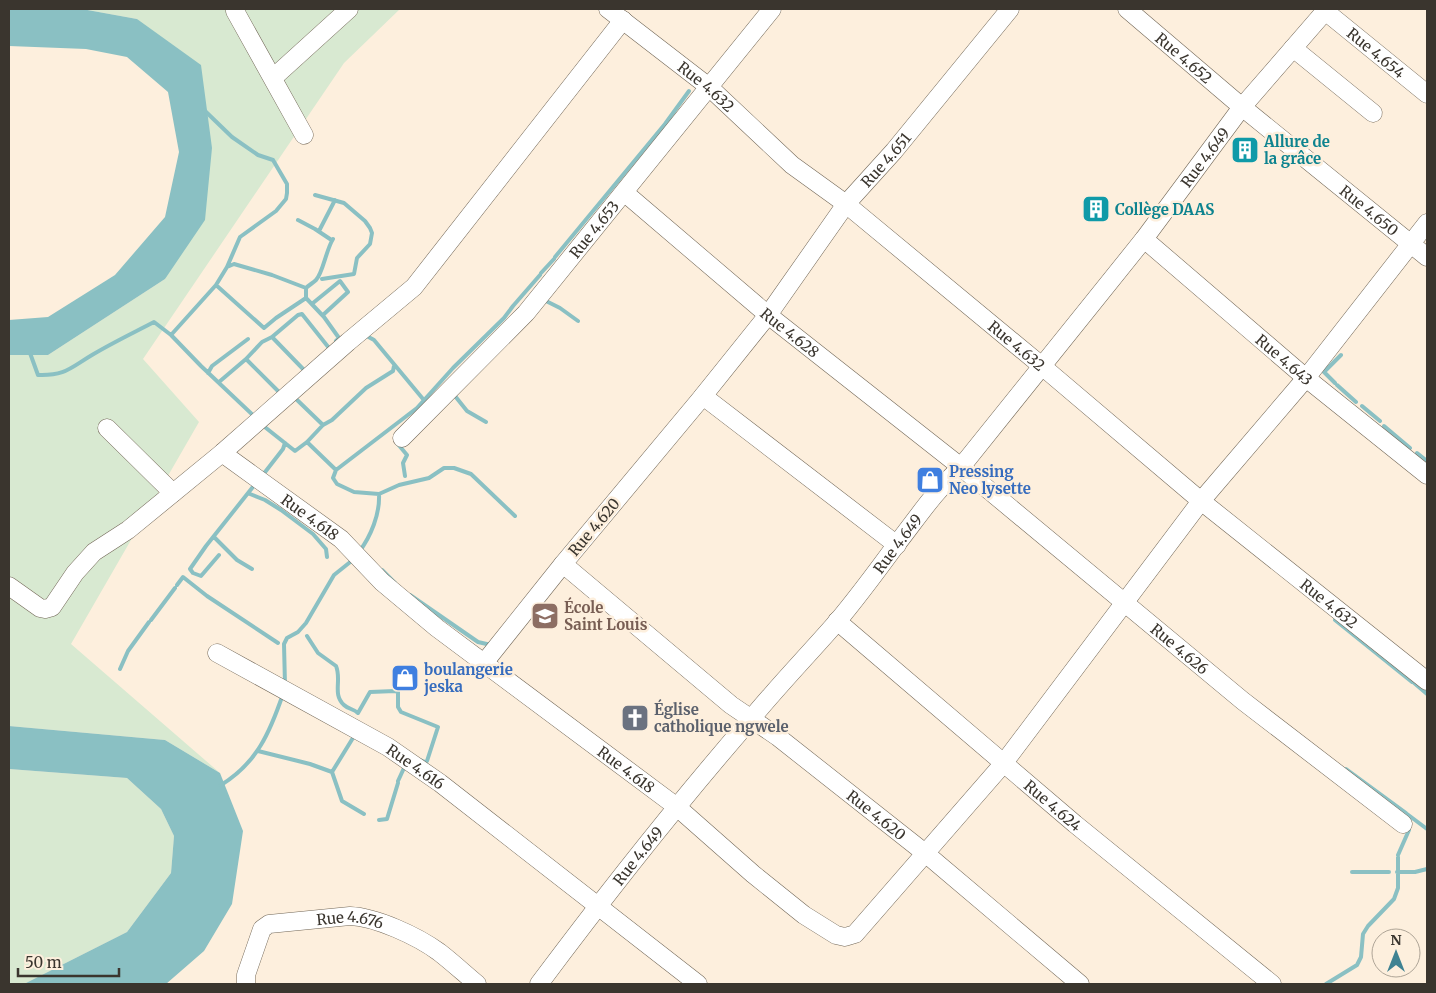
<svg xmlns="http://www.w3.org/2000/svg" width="1436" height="993" font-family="Merriweather,serif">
<rect width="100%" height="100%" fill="#fdefdd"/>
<!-- green -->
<path fill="#d8e9d1" d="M82,9H400L344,63L143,359L199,422L71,644L220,773L165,740L9,726V355H48L165,279L212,148L137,19Z
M9,769L127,778L161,809L174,836L171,873L127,932L24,984H9Z"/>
<!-- water -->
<path fill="#8ac0c3" d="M9,9H82L137,19L201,65L212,148L205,220L165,279L48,355H9V320L48,317L115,275L165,217L179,152L168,92L127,57L86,49L9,46Z
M9,726L165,740L220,773L243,831L232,904L204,951L166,984H24L127,932L171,873L174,836L161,809L127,778L9,769Z"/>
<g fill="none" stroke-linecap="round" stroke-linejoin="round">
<!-- stream -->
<path stroke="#8ac0c3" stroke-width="4" d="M315,195L344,203L365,221L370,228L372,233L370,244L357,258L354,274L322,279
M298,220L315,229L330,239
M319,231L335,200
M555,257L665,124L689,91
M227,267L234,264L272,275L306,288
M541,273L554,259
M216,285L264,328L276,318L306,298
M306,288V298L324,317L339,338L336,341
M306,288C309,285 313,283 316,280C323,273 326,250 333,239
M544,300L560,308L578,321
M313,303L340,281L348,292L324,314
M171,335L216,285L227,267L240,237L276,211L286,199L287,193V184L273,160L258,155L232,137L204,110
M365,335L374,340L423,399
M272,337L305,371
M30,353L38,375C65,376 70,368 92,355C112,343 133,333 154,322L171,335L201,366L255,417
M246,359L280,393
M208,373L212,366L248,339
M219,382L246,359L262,342L272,337L298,315L302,314L329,348
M1335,383L1324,372L1341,355
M1337,385L1356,402
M452,395L455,396L467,411L486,422
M294,397L323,425
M1362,406L1380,421
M261,424L295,451L307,442L323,425L332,420L366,388L393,371L394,366
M1384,426L1410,448
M307,442L336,470
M397,443L407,455L403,463L405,476
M1417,453L1427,461
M262,476L283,449L285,443
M250,494L265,500L281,510L313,534L326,549L327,557
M515,516L471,474L454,468H444L429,478L399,485L379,494L354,492L337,484L333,478L336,470L417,408L453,368L504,318L513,306L540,275
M214,537L237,560L252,569
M359,552C371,536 380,514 379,494
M219,555L201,576L193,573L190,569L206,546L256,483
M382,570L395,583
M177,585L183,577L207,596L278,643
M410,595L478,642L491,645
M151,620L175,588
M1335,620L1412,682
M307,636L318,653L336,666C342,680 332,694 344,705C348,709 354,709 358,713L370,692L395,691L398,692V707L401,712L438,727L427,761L425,762L420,760
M120,669L128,651L149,622
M1413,682L1427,694
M285,685L284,644L287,638L298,632L306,623L334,575L354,559
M356,733L332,772L342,801L364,814
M258,751L310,764L332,772
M1346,769L1406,813
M398,781L404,768
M221,785C257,763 270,732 283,694
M1407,814L1427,829
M379,820L387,819L398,783
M1398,855L1409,830L1407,828
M1352,872H1389
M1397,872H1415L1427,869
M1326,984L1357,965L1361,957L1363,934L1368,926L1394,899L1398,888V857"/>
<defs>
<g id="minor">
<path id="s1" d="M608,9L709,87L792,165L846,204L1043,367L1201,501L1427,681"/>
<path id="s2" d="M1127,9L1242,107L1427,257"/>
<path d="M235,11L304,135"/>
<path id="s3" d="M1325,11L1427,94"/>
<path d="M1293,48L1373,113"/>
<path d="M273,78L349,9"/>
<path id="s4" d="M625,193L768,315L961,467L1243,701L1403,824"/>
<path id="s5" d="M1144,239L1306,378L1427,475"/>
<path id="s6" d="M703,396L768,315L846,204L894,151L1010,9"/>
<path d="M107,428L173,493"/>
<path id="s7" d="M402,438L526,313L772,9"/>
<path id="s8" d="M222,453L341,539L382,582L437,628L677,807L753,874L804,915L836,935L845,937L855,934L1003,764L1201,501L1306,378L1427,223"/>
<path id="s9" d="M897,545L703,396L563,564L731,705L778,737L925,853L1080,984"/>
<path d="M9,586L40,608L45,609L52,607L75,573L94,552L128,530L222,453L348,342L414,287L623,20"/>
<path id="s10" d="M837,621L1075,824L1272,984"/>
<path id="s11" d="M217,653L388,747L440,783L698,984"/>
<path d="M484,663L563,564"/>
<path id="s12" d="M246,984V975L262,929L269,924L350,916C376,917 417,936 439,952C452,962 465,974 477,984"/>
<path id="s13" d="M539,984C607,893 677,804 751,719C778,686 808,655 836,623C857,598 877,571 896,545C918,517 934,492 961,467L1144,239L1242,107L1327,9"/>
</g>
</defs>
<!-- minor casing -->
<use href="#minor" stroke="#726757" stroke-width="19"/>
<!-- minor -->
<use href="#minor" stroke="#fff" stroke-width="18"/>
</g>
<!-- icons -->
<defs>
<symbol id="building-square" viewBox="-11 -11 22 22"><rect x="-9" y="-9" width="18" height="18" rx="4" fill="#0f9aa8" stroke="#fdefdd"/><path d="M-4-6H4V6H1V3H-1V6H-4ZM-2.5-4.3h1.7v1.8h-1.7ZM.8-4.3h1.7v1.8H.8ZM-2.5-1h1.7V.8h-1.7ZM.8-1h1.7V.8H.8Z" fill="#fff"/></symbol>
<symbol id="shop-square" viewBox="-11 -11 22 22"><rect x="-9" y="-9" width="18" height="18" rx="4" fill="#3f7fe0" stroke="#fdefdd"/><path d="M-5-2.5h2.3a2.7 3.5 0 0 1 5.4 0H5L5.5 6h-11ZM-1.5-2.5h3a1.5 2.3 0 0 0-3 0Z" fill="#fff"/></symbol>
<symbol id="school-square" viewBox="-11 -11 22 22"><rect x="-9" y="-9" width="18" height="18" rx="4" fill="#8d6e63" stroke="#fdefdd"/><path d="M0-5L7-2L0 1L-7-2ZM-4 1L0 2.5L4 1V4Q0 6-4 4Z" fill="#fff"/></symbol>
<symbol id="church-square" viewBox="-11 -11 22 22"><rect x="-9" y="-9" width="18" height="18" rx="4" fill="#6b7280" stroke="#fdefdd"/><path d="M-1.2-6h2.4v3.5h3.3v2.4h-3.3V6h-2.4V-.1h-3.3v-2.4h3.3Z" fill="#fff"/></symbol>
</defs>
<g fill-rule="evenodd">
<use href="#building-square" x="1229" y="134" width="32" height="32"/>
<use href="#building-square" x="1080" y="193" width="32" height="32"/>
<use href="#shop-square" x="914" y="464" width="32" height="32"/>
<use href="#school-square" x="529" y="600" width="32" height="32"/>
<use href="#shop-square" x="389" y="662" width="32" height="32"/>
<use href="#church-square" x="619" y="702" width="32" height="32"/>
</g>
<g text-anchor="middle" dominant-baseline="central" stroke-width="5" stroke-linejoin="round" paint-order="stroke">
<!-- street labels -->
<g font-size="15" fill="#3a352e" stroke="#fdefdd">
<text stroke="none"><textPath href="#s3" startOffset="66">Rue 4.654</textPath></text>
<text stroke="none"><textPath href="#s2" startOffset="75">Rue 4.652</textPath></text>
<text stroke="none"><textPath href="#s1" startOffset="125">Rue 4.632</textPath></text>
<text stroke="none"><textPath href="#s13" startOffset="1062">Rue 4.649</textPath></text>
<text stroke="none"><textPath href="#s6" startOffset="299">Rue 4.651</textPath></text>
<text stroke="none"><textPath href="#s2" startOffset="315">Rue 4.650</textPath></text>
<text stroke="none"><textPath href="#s7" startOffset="284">Rue 4.653</textPath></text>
<text stroke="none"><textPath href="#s4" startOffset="216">Rue 4.628</textPath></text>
<text stroke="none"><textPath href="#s1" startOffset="530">Rue 4.632</textPath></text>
<text stroke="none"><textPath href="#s5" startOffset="185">Rue 4.643</textPath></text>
<text stroke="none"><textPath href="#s8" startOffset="109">Rue 4.618</textPath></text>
<text transform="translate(594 527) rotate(-50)">Rue 4.620</text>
<text stroke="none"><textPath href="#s13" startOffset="568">Rue 4.649</textPath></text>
<text stroke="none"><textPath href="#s1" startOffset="935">Rue 4.632</textPath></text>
<text stroke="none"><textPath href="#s4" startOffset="718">Rue 4.626</textPath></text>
<text stroke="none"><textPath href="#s11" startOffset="229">Rue 4.616</textPath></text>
<text stroke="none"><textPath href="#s8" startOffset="514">Rue 4.618</textPath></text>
<text stroke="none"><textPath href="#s10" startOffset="284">Rue 4.624</textPath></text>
<text stroke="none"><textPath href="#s9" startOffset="865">Rue 4.620</textPath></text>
<text stroke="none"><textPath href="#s13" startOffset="162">Rue 4.649</textPath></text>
<text stroke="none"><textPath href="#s12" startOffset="148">Rue 4.676</textPath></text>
</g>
<!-- culture labels -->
<g font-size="15" font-weight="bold" fill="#0d838f" stroke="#fdefdd" text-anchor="start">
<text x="1264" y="141">Allure de<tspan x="1264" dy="17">la grâce</tspan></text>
<text x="1115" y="209">Collège DAAS</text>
</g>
<!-- shop labels -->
<g font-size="15" font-weight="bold" fill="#366cbe" stroke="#fdefdd" text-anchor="start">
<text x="949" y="471">Pressing<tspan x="949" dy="17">Neo lysette</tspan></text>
<text x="424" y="669">boulangerie<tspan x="424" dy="17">jeska</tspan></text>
</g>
<!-- education labels -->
<g font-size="15" font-weight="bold" fill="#785e54" stroke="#fdefdd" text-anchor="start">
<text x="564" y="607">École<tspan x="564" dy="17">Saint Louis</tspan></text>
</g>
<!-- worship labels -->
<g font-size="15" font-weight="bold" fill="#5b616d" stroke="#fdefdd" text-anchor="start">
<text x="654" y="709">Église<tspan x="654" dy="17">catholique ngwele</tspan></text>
</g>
</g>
<!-- border -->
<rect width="1436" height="993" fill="none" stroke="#3a352e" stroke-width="20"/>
<!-- north arrow -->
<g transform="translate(1396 953)"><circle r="24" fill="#fdefdd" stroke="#afa597"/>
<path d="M0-4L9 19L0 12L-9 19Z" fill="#3f8292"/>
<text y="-8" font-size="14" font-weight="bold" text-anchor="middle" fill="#3a352e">N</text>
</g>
<!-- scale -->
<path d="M18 968v8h101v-8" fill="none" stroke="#3a352e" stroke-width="2.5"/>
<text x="25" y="968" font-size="15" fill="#3a352e" stroke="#fdefdd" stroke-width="4" paint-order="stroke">50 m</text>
</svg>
